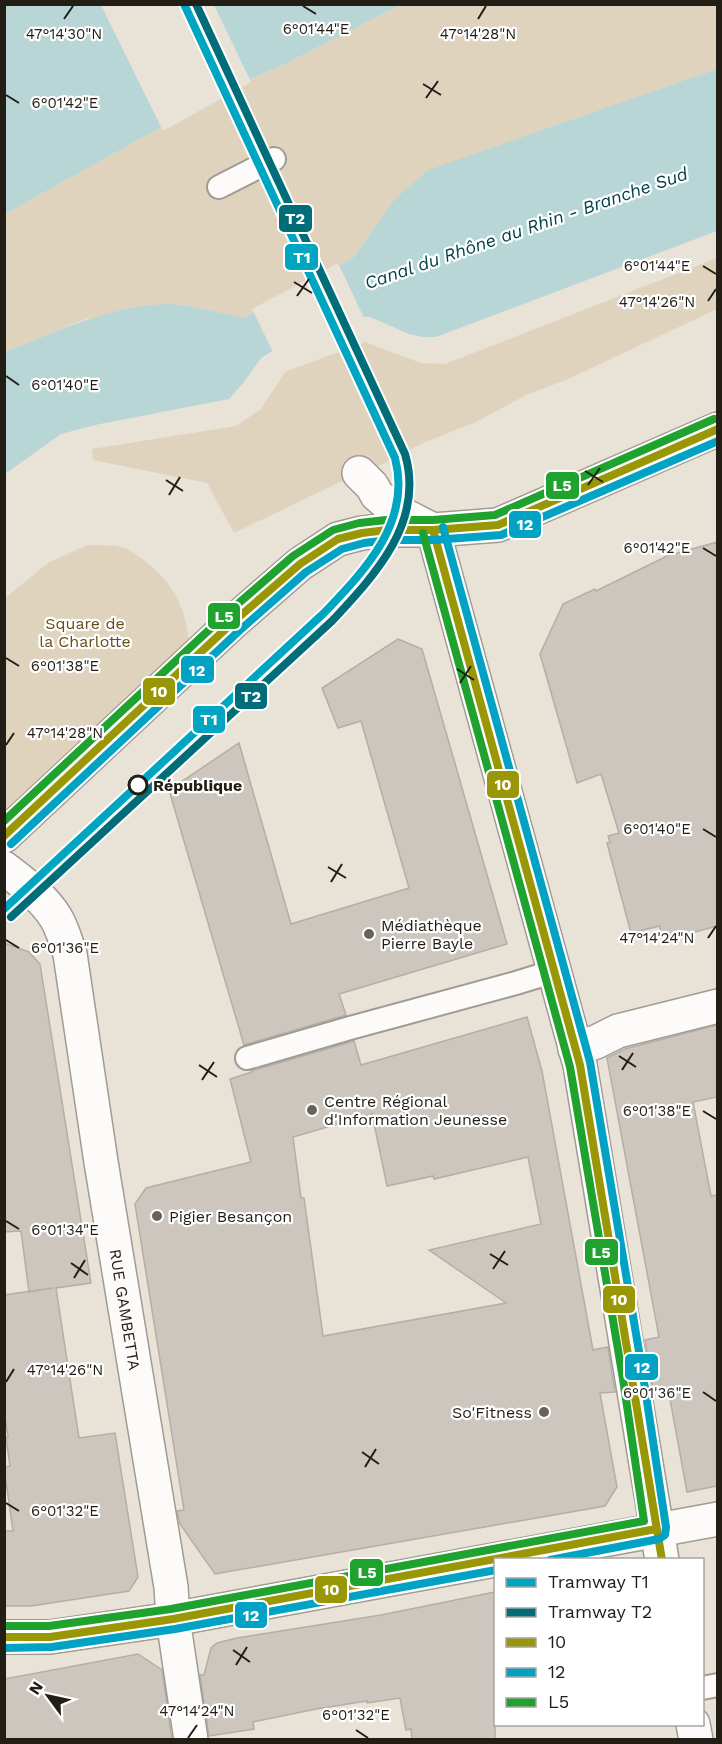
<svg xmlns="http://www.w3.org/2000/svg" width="722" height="1744" font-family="'Work Sans',sans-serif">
<rect width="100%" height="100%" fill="#e9e2d7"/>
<!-- green -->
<path fill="#e0d3be" d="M400,5H717V69L658,90L373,230L353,258L243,318L188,306L86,319L5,352V214L239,84L285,64Z
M717,258V309L566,380L526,395L476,422L423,443L381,465L359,473L234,533L207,483L93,460L92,449L236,426L261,409L285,372L365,342L421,363L445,364Z
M87,545C99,546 114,544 125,548C130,550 136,555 141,558C171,580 185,604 189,641L5,815V598L48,563Z"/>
<!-- water -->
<path fill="#b9d6d6" d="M5,5H400L285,64L239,84L5,214Z
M717,69V231L436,337H423L409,334L370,317L351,316L278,348L262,357L243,383L229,399L95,425L61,434L5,474V352C58,331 130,296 189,306C207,309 225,314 243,318L353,258L395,199L428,170Z"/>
<!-- pier -->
<path fill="#e9e2d7" d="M101,5H214L251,82L163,131Z
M338,263L365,320L351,319L274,354L252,309Z"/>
<!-- building -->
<path fill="#ccc6be" stroke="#b4aea6" stroke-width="1.5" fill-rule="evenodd" d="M717,542V926L662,941L660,926L631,933L607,843L610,842L608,836L619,833L601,774L577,783L540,654L563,604L595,589L596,591L667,556Z
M398,639L422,649L507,944L339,994L346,1015L244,1045L169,790L239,743L291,924L409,888L361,721L338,728L322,688Z
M4,943L29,952L40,964L91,1283L56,1288L79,1438L115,1433L138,1577L129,1591L31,1606H4V1531H13L4,1467L10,1466L6,1438L8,1437L4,1410V1295L53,1288L29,1292L21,1231L4,1232Z
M527,1017L542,1071L593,1350L608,1347L615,1392L600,1393L617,1487L605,1506L215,1574L180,1524L177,1511L184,1510L135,1204L146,1188L251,1162L230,1079L252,1072L251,1071L354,1041L361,1065ZM372,1114L387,1186L433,1176L434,1179L528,1157L541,1224L429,1250L506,1303L323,1336L304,1198H301L293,1137Z
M717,1025V1097L693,1102L711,1196L717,1195V1486L687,1492L668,1388L653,1389L645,1340L659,1337L607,1058L625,1049Z
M495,1592V1740H412L411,1729L406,1730L400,1698L367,1703V1701L316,1709L253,1722L254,1729L209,1736L200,1675H204L211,1648L217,1643L237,1638L381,1615Z
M138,1654L162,1670L172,1740H4V1679Z"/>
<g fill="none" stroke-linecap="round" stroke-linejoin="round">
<defs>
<path id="service" d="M219,187L274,159
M247,1058L350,1028L516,983L555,971
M702,1688L718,1685"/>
<path id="pedestrian" d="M575,1049L596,1042L618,1031L718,1006"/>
<g id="minor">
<path d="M359,473L372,486L377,495L396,511L429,528"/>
<path d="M433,530L580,1065L662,1560"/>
<path d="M4,836L232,623L300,564L338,539L362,533L387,530H433L498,525L718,429"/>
<path id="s1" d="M4,868C22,882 44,898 56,918C63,930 66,942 70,954L101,1162L171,1587L173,1619L191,1740"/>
<path d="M4,1637H50L173,1619L718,1519"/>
<path d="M693,1724L696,1740"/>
</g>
</defs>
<!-- service casing -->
<use href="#service" stroke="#a09b93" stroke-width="26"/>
<!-- pedestrian casing -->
<use href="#pedestrian" stroke="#a09b93" stroke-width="36"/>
<!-- minor casing -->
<use href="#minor" stroke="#a09b93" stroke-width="36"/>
<!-- service -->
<use href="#service" stroke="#fcfbf9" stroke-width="22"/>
<!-- pedestrian -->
<use href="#pedestrian" stroke="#fcfbf9" stroke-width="33"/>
<!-- minor -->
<use href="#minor" stroke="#fcfbf9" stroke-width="33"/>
<defs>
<path id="bus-1" d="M433,530L580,1065L662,1560
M4,836L232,623L300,564L338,539L362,533L387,530H433L498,525L718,429
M4,1637H50L173,1619L656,1529"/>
<path id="bus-2" d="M443,527L590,1062L643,1375L666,1527L665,1535L659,1539L550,1560
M11,844L239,631L306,572L342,549L364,543L388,540H434L501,535L718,441
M4,1648L52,1647L175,1629L496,1570"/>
<path id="bus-3" d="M4,821L225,615L293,556L333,530L359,523L386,520H433L495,515L714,419
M4,1626H49L171,1609L644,1521L623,1379L570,1067L423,533"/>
</defs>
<!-- bus-1 casing -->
<use href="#bus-1" stroke="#fff" stroke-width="12"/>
<!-- bus-2 casing -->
<use href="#bus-2" stroke="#fff" stroke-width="12"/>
<!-- bus-3 casing -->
<use href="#bus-3" stroke="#fff" stroke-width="12"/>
<!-- bus-1 -->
<use href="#bus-1" stroke="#9a9707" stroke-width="8"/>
<!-- bus-2 -->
<use href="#bus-2" stroke="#02a2c5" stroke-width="8"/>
<!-- bus-3 -->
<use href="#bus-3" stroke="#1fa22e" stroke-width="8"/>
<defs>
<path id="tram-1" d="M4,909L324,613C365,570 412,522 395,458L184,4"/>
<path id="tram-2" d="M11,917L332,621C375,575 425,522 405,454L196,4"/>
</defs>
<!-- tram-1 casing -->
<use href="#tram-1" stroke="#fff" stroke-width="12"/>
<!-- tram-2 casing -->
<use href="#tram-2" stroke="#fff" stroke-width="12"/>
<!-- tram-1 -->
<use href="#tram-1" stroke="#00a5c2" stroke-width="8"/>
<!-- tram-2 -->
<use href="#tram-2" stroke="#006d78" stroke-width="8"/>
</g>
<!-- ticks -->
<path fill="none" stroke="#221e16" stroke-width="2" d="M303,6L316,14M64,19L73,6M478,19L486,6M423,84L441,95M6,95L19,103M426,98L438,81M703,266L716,274M294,282L312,293M297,296L309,279M708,301L716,289M6,376L19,385M585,471L603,482M166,480L183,491M588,485L600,468M169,495L180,477M703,548L716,556M6,658L19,666M457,669L474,680M460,683L471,666M6,745L14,733M703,829L716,837M328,867L346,878M331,882L342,864M708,938L716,926M6,940L19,948M619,1056L636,1067M199,1065L217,1077M622,1070L633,1053M202,1080L214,1062M703,1111L716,1119M6,1221L19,1229M490,1254L508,1265M71,1263L88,1275M493,1269L505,1251M74,1278L85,1260M6,1382L14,1369M703,1392L716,1401M362,1452L379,1464M365,1467L376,1449M6,1503L19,1511M233,1650L250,1662M236,1665L247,1647M356,1730L368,1738M188,1738L197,1725"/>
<!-- markers -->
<circle fill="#fff" stroke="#221e16" stroke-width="3" cx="138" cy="785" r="9"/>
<g fill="#68635a" stroke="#fff" stroke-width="2">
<circle cx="369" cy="934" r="6"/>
<circle cx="312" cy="1110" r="6"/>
<circle cx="157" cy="1216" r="6"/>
<circle cx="544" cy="1412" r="6"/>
</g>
<g text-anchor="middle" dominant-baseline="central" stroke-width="4.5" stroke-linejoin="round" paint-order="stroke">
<!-- park labels -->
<g font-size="16" fill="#674d19" stroke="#fff">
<text x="85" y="623">Square de<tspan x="85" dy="18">la Charlotte</tspan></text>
</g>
<!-- stop labels -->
<g font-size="16" font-weight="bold" fill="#221e16" stroke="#fff" text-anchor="start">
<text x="153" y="785">République</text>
</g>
<!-- poi labels -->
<g font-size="16" fill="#221e16" stroke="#fff" text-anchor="start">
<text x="381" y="925">Médiathèque<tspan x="381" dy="18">Pierre Bayle</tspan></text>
<text x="324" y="1101">Centre Régional<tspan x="324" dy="18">d'Information Jeunesse</tspan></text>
<text x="169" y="1216">Pigier Besançon</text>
<text x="532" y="1412" text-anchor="end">So'Fitness</text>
</g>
<!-- street labels -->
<g font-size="16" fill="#221e16" stroke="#fff">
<text stroke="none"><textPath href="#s1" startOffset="471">RUE GAMBETTA</textPath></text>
</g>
<!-- water labels -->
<g font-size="18" font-style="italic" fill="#00434a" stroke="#fff">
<text transform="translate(526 228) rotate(-19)">Canal du Rhône au Rhin - Branche Sud</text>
</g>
</g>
<g font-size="15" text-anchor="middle" fill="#221e16" stroke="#fff" stroke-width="4.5" stroke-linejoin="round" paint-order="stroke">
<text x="316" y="34">6°01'44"E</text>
<text x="64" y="39">47°14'30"N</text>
<text x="478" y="39">47°14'28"N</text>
<text x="65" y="108">6°01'42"E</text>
<text x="657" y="271">6°01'44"E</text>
<text x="657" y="307">47°14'26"N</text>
<text x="65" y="390">6°01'40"E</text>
<text x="657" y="553">6°01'42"E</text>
<text x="65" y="671">6°01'38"E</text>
<text x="65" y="738">47°14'28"N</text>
<text x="657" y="834">6°01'40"E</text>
<text x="657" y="943">47°14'24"N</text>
<text x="65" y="953">6°01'36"E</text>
<text x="657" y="1116">6°01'38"E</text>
<text x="65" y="1235">6°01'34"E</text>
<text x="65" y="1375">47°14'26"N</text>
<text x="657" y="1398">6°01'36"E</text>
<text x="65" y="1516">6°01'32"E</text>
<text x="197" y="1716">47°14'24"N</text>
<text x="356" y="1720">6°01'32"E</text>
</g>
<g stroke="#fff" stroke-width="2">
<rect x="278" y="204" width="35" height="29" rx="6" fill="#006d78"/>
<rect x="284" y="243" width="35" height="28" rx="6" fill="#00a5c2"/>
<rect x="545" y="471" width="35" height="29" rx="6" fill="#1fa22e"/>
<rect x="508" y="510" width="34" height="29" rx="6" fill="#02a2c5"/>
<rect x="207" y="602" width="34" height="28" rx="6" fill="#1fa22e"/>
<rect x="180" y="655" width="35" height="29" rx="6" fill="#02a2c5"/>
<rect x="142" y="677" width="34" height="29" rx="6" fill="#9a9707"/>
<rect x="234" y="682" width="34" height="28" rx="6" fill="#006d78"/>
<rect x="192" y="705" width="34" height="29" rx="6" fill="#00a5c2"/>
<rect x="486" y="770" width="34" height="29" rx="6" fill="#9a9707"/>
<rect x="584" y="1238" width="35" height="28" rx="6" fill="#1fa22e"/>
<rect x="602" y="1285" width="34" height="29" rx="6" fill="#9a9707"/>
<rect x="624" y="1353" width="35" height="28" rx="6" fill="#02a2c5"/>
<rect x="349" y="1558" width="35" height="29" rx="6" fill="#1fa22e"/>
<rect x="314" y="1575" width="34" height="29" rx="6" fill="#9a9707"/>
<rect x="234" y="1601" width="34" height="28" rx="6" fill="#02a2c5"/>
</g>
<g font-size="16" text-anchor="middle" font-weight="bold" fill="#fff">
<text x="295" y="224">T2</text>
<text x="302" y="263">T1</text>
<text x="562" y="491">L5</text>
<text x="525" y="530">12</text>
<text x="224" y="622">L5</text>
<text x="197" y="676">12</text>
<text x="159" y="697">10</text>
<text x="251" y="702">T2</text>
<text x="209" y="725">T1</text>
<text x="503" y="790">10</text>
<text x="601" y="1258">L5</text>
<text x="619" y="1305">10</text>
<text x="642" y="1373">12</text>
<text x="367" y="1578">L5</text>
<text x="331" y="1595">10</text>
<text x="251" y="1621">12</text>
</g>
<!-- border -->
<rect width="722" height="1744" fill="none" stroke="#221e16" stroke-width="12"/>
<!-- legend -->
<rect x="494" y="1558" width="210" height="168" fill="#ffffff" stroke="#a7a5a2" stroke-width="1.5"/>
<rect x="506" y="1578" width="30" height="9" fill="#00a5c2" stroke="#a7a5a2" stroke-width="1.5"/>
<text x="548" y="1588" font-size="18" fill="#221e16">Tramway T1</text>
<rect x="506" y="1608" width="30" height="9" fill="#006d78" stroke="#a7a5a2" stroke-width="1.5"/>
<text x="548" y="1618" font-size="18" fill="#221e16">Tramway T2</text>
<rect x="506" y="1638" width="30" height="9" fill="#9a9707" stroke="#a7a5a2" stroke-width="1.5"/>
<text x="548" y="1648" font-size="18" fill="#221e16">10</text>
<rect x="506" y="1668" width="30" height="9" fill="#02a2c5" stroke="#a7a5a2" stroke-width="1.5"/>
<text x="548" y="1678" font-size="18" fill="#221e16">12</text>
<rect x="506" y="1698" width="30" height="9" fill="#1fa22e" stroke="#a7a5a2" stroke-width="1.5"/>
<text x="548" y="1708" font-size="18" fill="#221e16">L5</text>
<!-- north arrow -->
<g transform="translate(48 1696) rotate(303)" stroke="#ffffff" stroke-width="4.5" paint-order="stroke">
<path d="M0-4.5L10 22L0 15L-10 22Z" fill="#221e16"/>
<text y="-9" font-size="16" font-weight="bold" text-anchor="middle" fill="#221e16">N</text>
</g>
</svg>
